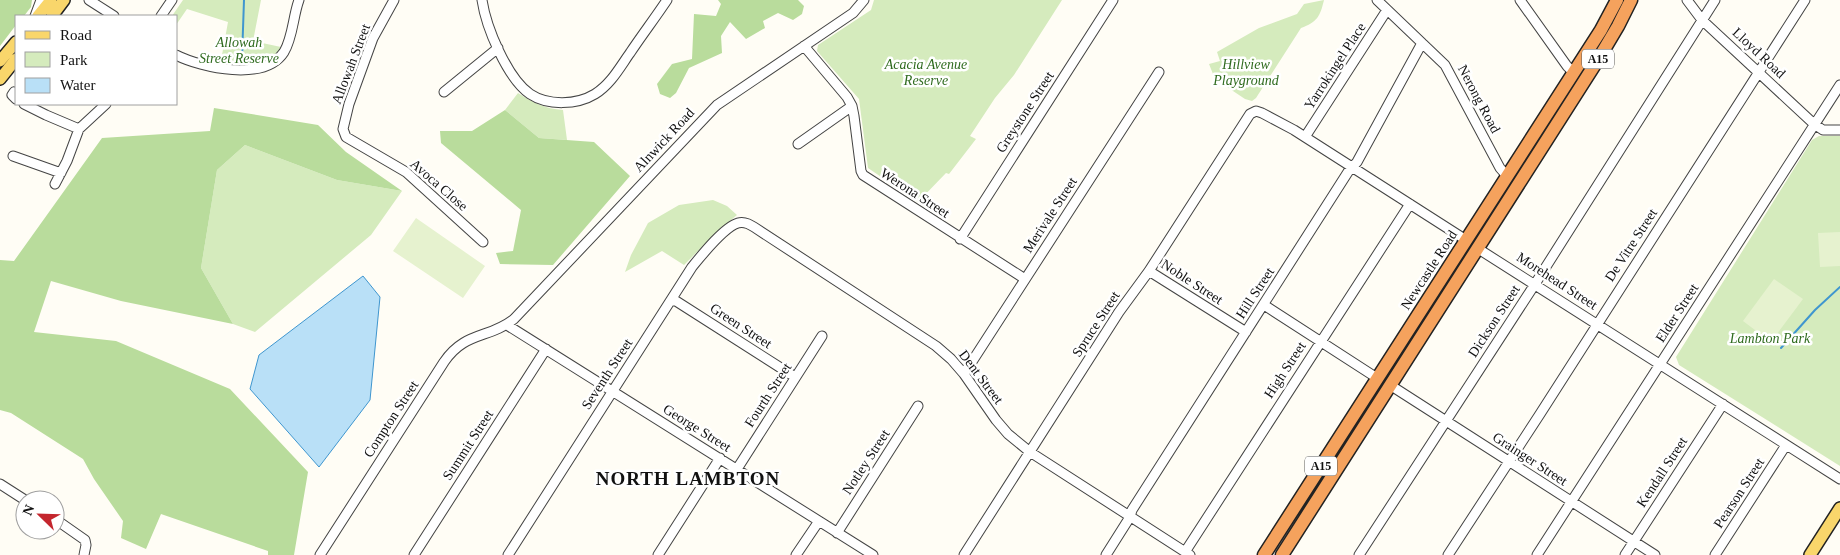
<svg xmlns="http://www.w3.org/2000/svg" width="1840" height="555" font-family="Georgia,serif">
<rect width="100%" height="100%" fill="#fffdf5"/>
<!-- green -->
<path fill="#d5ebbd" d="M183,0H261L253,41L281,47L270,63L253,68L220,66L228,22L187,9L176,25V16H172Z
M874,0H1062L1014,75L995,98L970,136L976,139L949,174L946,173L918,202L868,168L859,99L817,51L818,45L871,10Z
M1324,0C1320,17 1317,22 1301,28L1256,98L1252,101L1245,99L1215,79L1209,64L1220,61L1217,52L1259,28L1297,14L1304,4Z
M518,93C532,102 545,109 563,110L567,140L539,138L505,110Z
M1819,136H1840V466L1679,365L1676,357L1812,140Z
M245,145L337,180L402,191L371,235L255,332L233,324L201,268L217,170Z
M713,200L727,206L737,215L719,230L684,265L662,251L625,272L631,255L648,223L679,205Z"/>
<!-- forest -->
<path fill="#b9dc9c" d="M0,0H32L31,7L24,16H16V25L0,46Z
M718,0H798L804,6L802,14L793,20L778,13L763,21L765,28L746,39L730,22L721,36L722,53L689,68L676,93L670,98L660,94L657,84L672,64L692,59L694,14L716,16L721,4Z
M214,108L318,125L346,152L402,191L337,180L245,145L217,170L201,268L233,324L121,301L51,281L34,332L116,341L230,389L308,472L294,555H268V551L161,514L146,549L121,538L123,521L94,479L83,459L11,413L0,410V260L14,261L102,138L210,131Z
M505,110L539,138L594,142L630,176L553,265L500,264L496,253L513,251L521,210L441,143L440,131H472Z"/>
<!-- pitch -->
<path fill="#e6f2cf" d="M416,218L485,266L463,298L393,251Z
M1840,232V266L1820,267L1818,233Z
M1774,279L1803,299L1771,342L1743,321Z"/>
<!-- water -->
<path fill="#b9e0f7" stroke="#3f96cf" d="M363,276L380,297L370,400L319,467L250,389L259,355Z"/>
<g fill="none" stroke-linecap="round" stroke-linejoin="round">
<!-- stream -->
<path stroke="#3f96cf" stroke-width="2" d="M242,58L244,0
M1781,348L1815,310L1840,287"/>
<defs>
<path id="minor" d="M89,0L114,16
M394,0L373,38L349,104L343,129L346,137L406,172L483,242
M482,0C486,27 507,78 530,94C548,106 577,105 595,94C611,84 620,67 630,53C642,35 655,18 667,0
M1377,0L1445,65L1500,168L1507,176
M1520,0L1567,66L1573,72
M1687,0L1702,20L1814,124L1823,130H1840
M35,16L41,0
M161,16L172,0
M804,46L847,97L852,106L854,116L861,171L863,175L1025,279
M176,55C202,68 265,82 284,52C293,37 293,16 299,0
M444,92L498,48
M16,93L14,92L12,95L16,99
M24,104L46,115L79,129
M1305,137L1387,10
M798,144L852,106
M13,156L61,173
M55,184L67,161L79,129L106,104
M960,239L1113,0
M1477,248L1840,479
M1149,271L1246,332
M671,300L676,301L795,377
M1264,305L1377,378
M507,325L873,555
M964,374L1159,72
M1390,385L1655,555
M737,469L822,336
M0,484L25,500
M55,519L85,540L86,545L84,555
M837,533L918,406
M1185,552L1410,204
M320,555L444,362C465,331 489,339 514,319L717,105L853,13L864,0
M414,555L546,349
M508,555L692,267C701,256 724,227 738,223C745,221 751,225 757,229L936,346L951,359L964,374L996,420L1008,434L1030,452L1190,555
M658,555L720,458
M796,555L819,521
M964,555L1119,312L1149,271L1250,114L1256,111L1262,113L1294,130L1466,240
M1106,555L1130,517L1132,510L1348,172L1357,162L1422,43
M1359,555L1535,284L1715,0
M1448,555L1540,414L1805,0
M1537,555L1840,85
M1625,555L1723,404
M1715,555L1786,445"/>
<path id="major" d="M38,16L51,0
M52,16L64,0
M0,61L16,42
M0,79L16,59
M1810,555L1840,508"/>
<path id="highway" d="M1264,555L1601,30L1617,0
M1282,555L1599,58L1618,26L1631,0"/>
</defs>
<!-- minor casing -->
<use href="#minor" stroke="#444" stroke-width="11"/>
<!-- major casing -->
<use href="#major" stroke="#222" stroke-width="14"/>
<!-- highway casing -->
<use href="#highway" stroke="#222" stroke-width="15"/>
<!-- minor -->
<use href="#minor" stroke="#fff" stroke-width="9"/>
<!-- major -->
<use href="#major" stroke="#f9d66b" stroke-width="11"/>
<!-- highway -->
<use href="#highway" stroke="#f5a25d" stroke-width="12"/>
</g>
<g text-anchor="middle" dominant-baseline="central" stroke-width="5" stroke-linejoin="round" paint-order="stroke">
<!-- shield labels -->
<g fill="#fff" stroke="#585858" stroke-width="1">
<rect x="1582" y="49.5" width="32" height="19" rx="4"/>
<rect x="1305" y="456.5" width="32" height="19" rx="4"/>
</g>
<g font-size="12" font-weight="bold" fill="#111">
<text x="1598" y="59">A15</text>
<text x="1321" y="466">A15</text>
</g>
<!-- park labels -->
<g font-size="14" font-style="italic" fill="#2f6b1f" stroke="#fff">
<text x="239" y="42">Allowah<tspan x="239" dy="16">Street Reserve</tspan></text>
<text x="926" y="64">Acacia Avenue<tspan x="926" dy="16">Reserve</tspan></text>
<text x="1246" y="64">Hillview<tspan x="1246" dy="16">Playground</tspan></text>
<text x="1770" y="338">Lambton Park</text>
</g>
<!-- street labels -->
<g font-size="14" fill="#111" stroke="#fff">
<text transform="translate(1759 53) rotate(43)">Lloyd Road</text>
<text transform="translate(351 64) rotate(-69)">Allowah Street</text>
<text transform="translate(1335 66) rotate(-57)">Yarrokingel Place</text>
<text transform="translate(1479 99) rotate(62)">Nerong Road</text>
<text transform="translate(1025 112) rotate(-57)">Greystone Street</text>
<text transform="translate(664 140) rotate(-47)">Alnwick Road</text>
<text transform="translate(439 185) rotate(41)">Avoca Close</text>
<text transform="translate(915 193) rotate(33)">Werona Street</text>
<text transform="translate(1050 215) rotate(-57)">Merivale Street</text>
<text transform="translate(1631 245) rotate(-57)">De Vitre Street</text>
<text transform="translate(1429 270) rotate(-57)">Newcastle Road</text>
<text transform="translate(1557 281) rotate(33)">Morehead Street</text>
<text transform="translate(1192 282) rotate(33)">Noble Street</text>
<text transform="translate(1255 293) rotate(-57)">Hill Street</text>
<text transform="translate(1677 313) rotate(-57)">Elder Street</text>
<text transform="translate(1494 321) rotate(-57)">Dickson Street</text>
<text transform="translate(1096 324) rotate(-57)">Spruce Street</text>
<text transform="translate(741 326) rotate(33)">Green Street</text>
<text transform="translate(1285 370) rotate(-57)">High Street</text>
<text transform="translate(607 374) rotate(-57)">Seventh Street</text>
<text transform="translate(981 377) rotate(53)">Dent Street</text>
<text transform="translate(768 395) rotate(-57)">Fourth Street</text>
<text transform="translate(391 419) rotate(-57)">Compton Street</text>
<text transform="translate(697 428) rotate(32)">George Street</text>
<text transform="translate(468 445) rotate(-57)">Summit Street</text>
<text transform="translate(1530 459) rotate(33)">Grainger Street</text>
<text transform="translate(866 462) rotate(-57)">Notley Street</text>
<text transform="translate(1662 472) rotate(-57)">Kendall Street</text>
<text transform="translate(1739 493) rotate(-57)">Pearson Street</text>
</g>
<!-- district labels -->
<g font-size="19" font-weight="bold" letter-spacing="1" fill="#111" stroke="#fff">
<text x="688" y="478">NORTH LAMBTON</text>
</g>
</g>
<!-- legend -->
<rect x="15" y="15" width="162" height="90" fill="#ffffff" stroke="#a0a0a0"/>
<rect x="25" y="31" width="25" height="8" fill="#f9d66b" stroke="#a0a0a0"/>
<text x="60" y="40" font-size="15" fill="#111111">Road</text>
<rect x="25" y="52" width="25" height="15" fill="#d5ebbd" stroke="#a0a0a0"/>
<text x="60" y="65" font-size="15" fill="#111111">Park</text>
<rect x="25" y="78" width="25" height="15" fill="#b9e0f7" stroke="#a0a0a0"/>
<text x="60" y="90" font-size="15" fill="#111111">Water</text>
<!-- north arrow -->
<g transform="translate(40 515) rotate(293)"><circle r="24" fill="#ffffff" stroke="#a0a0a0"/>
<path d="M0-4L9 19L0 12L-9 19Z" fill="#c4262e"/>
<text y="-8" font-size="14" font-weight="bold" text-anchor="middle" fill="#111111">N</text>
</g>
</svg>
